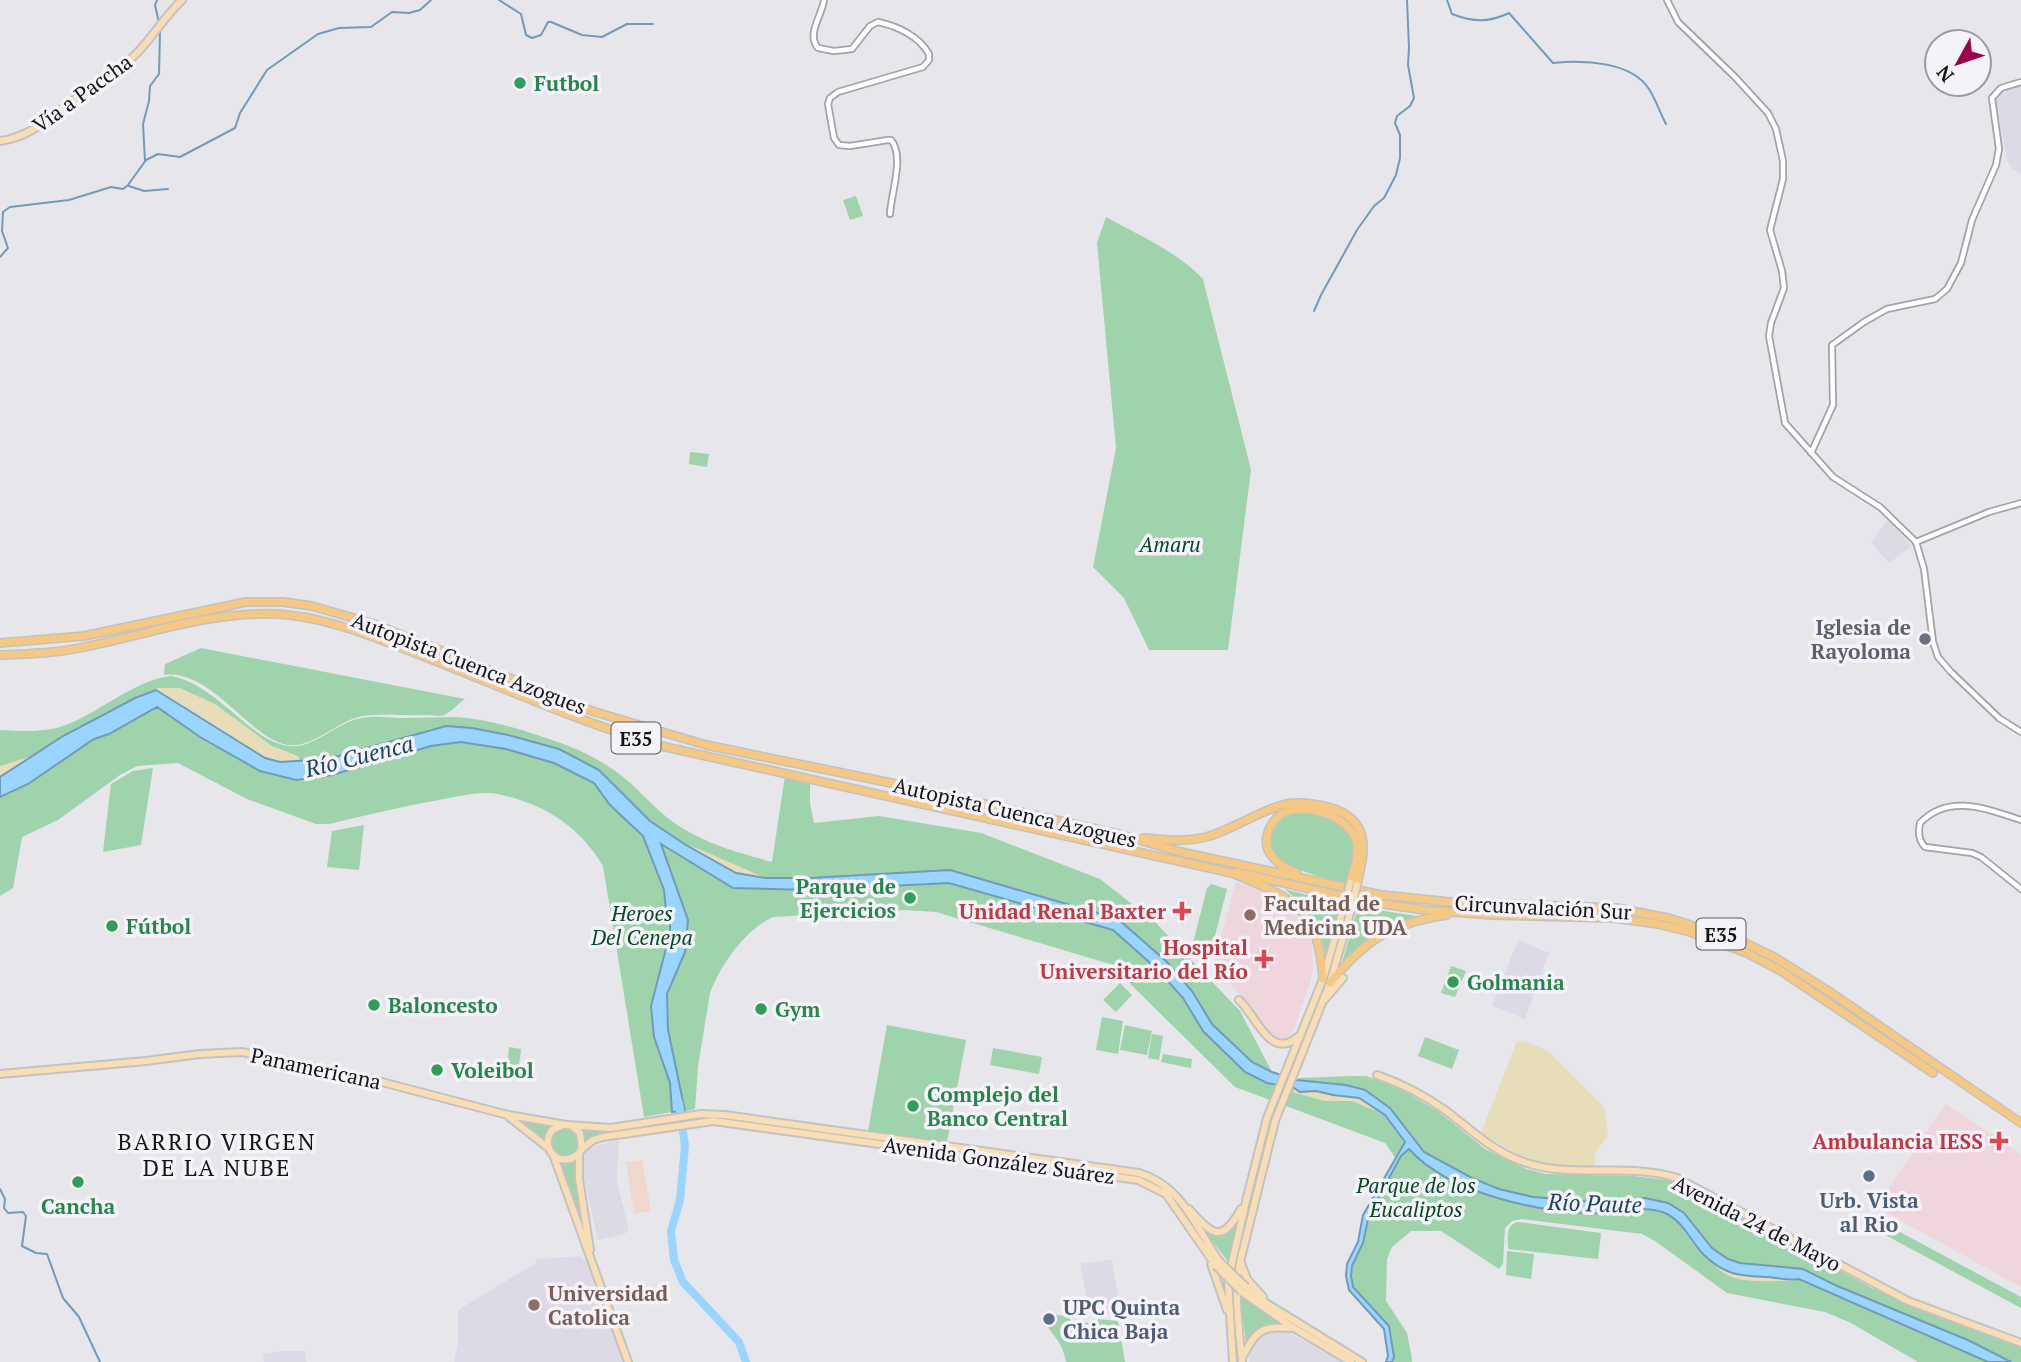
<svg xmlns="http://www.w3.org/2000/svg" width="2021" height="1362" font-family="'PT Serif',serif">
<rect width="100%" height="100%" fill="#e7e6eb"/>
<!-- commercial -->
<path fill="#f0d7ce" d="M642,1160L651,1211L634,1214L626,1162Z"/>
<!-- built -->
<path fill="#dddae6" d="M2021,86V173H2019L2009,166L2007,160L1996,102L1997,97L2007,90Z
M1888,520L1912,546L1889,563L1871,542Z
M1518,940L1549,953L1525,1019L1492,1006Z
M619,1140L617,1182L629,1230L624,1234L598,1240L580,1161L586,1148Z
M581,1256L587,1262L623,1362H454L458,1343V1310L536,1263V1259Z
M1112,1260L1121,1315L1089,1313L1080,1263Z
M1279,1329L1294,1335L1342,1362H1249L1251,1344L1262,1332Z
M280,1351H305L307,1362H264L263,1354Z"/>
<!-- medical -->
<path fill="#efd5dc" d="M1236,882L1268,891L1288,904L1302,921L1312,945L1313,970L1309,986L1291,1036L1282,1041H1276L1260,1025L1251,1006L1213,966Z
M1946,1104L2021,1154V1287L1876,1207Z"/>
<!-- green -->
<path fill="#9fd3ab" d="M856,196L863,216L850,220L843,200Z
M1106,217C1138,235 1178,252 1203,279L1251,470L1228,650H1149L1124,598L1093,567L1116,448L1097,243Z
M690,452L709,454L707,467L689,464Z
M201,648L465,699C459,703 451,712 444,715C440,717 432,715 428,715C407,716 384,713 363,716C337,720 310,752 283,744C244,731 209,669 164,675L165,664Z
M171,676C217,684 252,743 289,746C315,749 336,722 362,718C375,715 391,718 405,718C421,718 437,717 453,717C488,718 533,733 566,745C583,751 603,762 618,773C636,786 651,805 669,819C699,842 736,852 772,862L785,776L810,781V803L814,823L879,816L981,833L1100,879L1155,922L1240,1011L1272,1072L1252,1062L1239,1050L1212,1024L1192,991L1167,962L1118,919L950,870L810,878H766L736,873L686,845L650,821L599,770L508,735L446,726L328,759L297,761L265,758L156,690C99,711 48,745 0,783V730C23,731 44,733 66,725C98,713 137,679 171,676Z
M157,707L200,737L259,771L296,780L332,775L431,746L461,742L506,749L554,763L594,783L610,805L643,836L664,890L666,910L670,918V933L654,1037L670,1084L672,1112L644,1117L603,866C580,827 546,805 502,795C483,790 462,796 444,799C405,806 367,815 329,824H316L247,799L178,763L137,766L120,775L58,820L22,837L13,888L0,896V797L28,784L94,739L109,734Z
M153,768L141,845L103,852L111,784L133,771Z
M1295,812C1315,814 1350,820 1354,845C1356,857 1349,871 1345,883C1323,877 1261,866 1271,833C1274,821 1284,816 1295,812Z
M364,825L359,870L327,867L332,831Z
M660,843L733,888L809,890L949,883L1113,930L1158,970L1183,998L1203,1031L1267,1083L1354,1096L1384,1115L1406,1145L1396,1159L1385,1143L1235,1087L1110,964L936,912L904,910L773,917C745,930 721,964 710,993L698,1066L695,1109L685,1111L668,1030L667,994L685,952L688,920Z
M1211,884L1227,889L1209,959L1207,960L1192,947L1207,888Z
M1284,889L1340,903L1326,956C1320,926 1308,906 1284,889Z
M1358,907L1417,916C1379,930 1368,934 1341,966Z
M1451,966L1466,971L1455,997L1441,993Z
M1120,983L1132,995L1116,1012L1103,1000Z
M1102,1017L1123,1021L1118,1054L1096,1050Z
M887,1025L966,1040L947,1142L868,1131Z
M1125,1025L1152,1031L1147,1055L1120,1050Z
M1152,1034L1163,1036L1159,1060L1148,1058Z
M1425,1037L1459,1050L1452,1069L1418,1056Z
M509,1047L521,1049L518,1073L507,1072Z
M993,1048L1042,1057L1039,1074L990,1065Z
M1163,1054L1192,1059L1191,1068L1161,1062Z
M1351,1076H1366L1397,1087L1439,1112L1485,1149L1526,1169L1546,1174L1633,1176L1676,1181L1872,1288L1906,1303L2021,1348V1362H2011L1970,1341L1835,1285L1803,1269L1740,1263L1728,1259L1712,1248L1684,1213L1645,1198L1606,1203L1533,1197L1499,1189L1472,1178L1424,1152L1390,1108L1365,1090L1346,1085L1296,1080L1299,1078Z
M516,1118L551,1126L543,1141Z
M640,1127L585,1142L580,1131Z
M550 1142a14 14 0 1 1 28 0a14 14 0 1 1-28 0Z
M1409,1149C1449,1194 1547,1215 1606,1213C1626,1213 1644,1205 1664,1213C1683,1221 1688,1243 1704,1254C1709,1258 1718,1259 1724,1261C1746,1268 1768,1274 1790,1281L1799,1279L1988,1362H1918L1851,1323L1825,1312L1727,1293L1655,1241L1642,1234L1522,1219L1512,1221L1505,1228L1503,1264L1499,1269L1441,1231H1411L1392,1247L1387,1259L1386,1301L1407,1333L1412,1359V1362H1392L1394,1357L1389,1326L1353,1287L1351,1276L1352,1266L1363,1243L1369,1215L1401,1155Z
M574,1160L575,1169L585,1232L559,1163Z
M1872,1217L2021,1297V1308L1863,1223L1867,1218Z
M1518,1222L1601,1233L1598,1259L1508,1249C1508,1238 1505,1225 1518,1222Z
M1200,1225C1214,1235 1222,1236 1236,1227L1229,1263Z
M1507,1251L1534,1254L1531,1279L1506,1275Z
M1240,1296L1281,1324C1264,1324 1254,1328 1246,1343Z
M1045,1314L1067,1316L1072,1321L1097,1324L1098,1319L1118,1321L1125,1362H1066C1061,1337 1052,1337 1042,1317Z"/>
<!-- sand -->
<path fill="#e7ddb8" d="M158,688H180L215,704L272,746L298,756L300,760L280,762L265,758L156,690Z
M35,755L28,764L0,783V766Z
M686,845L699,849L766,878L750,875L734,877Z
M1517,1041L1529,1043L1548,1051L1604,1107L1608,1136L1595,1153V1168L1551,1166L1515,1153L1481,1133Z
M1294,1088C1302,1093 1308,1090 1316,1091C1341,1093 1357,1093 1376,1111L1352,1101H1325L1295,1093L1293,1092Z
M1711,1260L1720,1265L1785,1277L1790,1281C1763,1280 1727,1287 1711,1260Z"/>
<!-- water -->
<path fill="#99d5ff" stroke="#719bb9" stroke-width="2" d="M156,690L265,758L280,762L328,759L446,726L472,728L508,735L559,749L599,770L650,821L686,845L736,873L766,878H810L950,870L1118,919L1167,962L1192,991L1212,1024L1252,1062L1272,1072L1296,1080L1346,1085L1365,1090L1390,1108L1424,1152L1472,1178L1499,1189L1533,1197L1606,1203L1645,1198L1668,1203L1684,1213L1712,1248L1728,1259L1740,1263L1803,1269L1835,1285L1970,1341L2011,1362H1988L1799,1279C1788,1281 1779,1278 1768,1277C1741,1276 1726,1276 1704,1255C1691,1242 1683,1221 1665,1213C1645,1205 1627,1212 1607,1213C1547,1215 1450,1195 1409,1149L1401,1156L1369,1215L1363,1243L1352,1266L1351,1276L1353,1287L1389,1326L1394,1357L1392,1362H1386L1388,1356L1384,1329L1349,1290L1346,1276L1347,1264L1358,1242L1363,1215L1405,1142L1385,1115L1359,1098L1333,1095L1316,1091L1300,1092L1294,1088L1267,1083L1245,1072L1203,1031L1183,998L1158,970L1113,930L949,883L809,890L733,888L661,844L688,920L685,952L667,994L668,1030L685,1111L672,1112L670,1083L654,1037L651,1006L670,933V919L666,910L664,890L643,836L610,805L594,783L554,763L506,749L461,742L431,746L332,775L296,780L260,771L200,737L157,707L109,734L94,739L28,784L0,797V777L63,736L135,698Z"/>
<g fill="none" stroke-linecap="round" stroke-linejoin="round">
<!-- stream -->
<path stroke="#719bb9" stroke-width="2" d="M157,0L155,5L159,23
M499,0L521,14L526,35L532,38L541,35L548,22H551L582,35L602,37L627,24H653
M1447,0L1452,14C1473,22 1488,23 1509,13L1553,63C1583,60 1631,61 1649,89C1656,100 1660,113 1666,124
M145,161L143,124L149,101L150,86L159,74L160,32
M129,186L144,191L168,189
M0,257L8,248L2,231L3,212L10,207L69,200L111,187L123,189L128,185L146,160L158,154L180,157L235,128L240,113L267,70L318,34L339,28L371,27L392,12L409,13L420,10L431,0
M1314,311L1321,295L1357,230L1374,206L1384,198L1396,175L1400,158V135L1395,123L1397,116L1410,106L1414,98L1408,65L1409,48L1407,0
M0,1189L5,1199L4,1208L8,1213L23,1212L26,1216L22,1246L36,1253L47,1254L63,1298L79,1317L100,1362"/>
<!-- river -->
<path stroke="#99d5ff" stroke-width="8" d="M679,1103L685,1146L680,1200L671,1231L674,1260L683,1282L739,1342L746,1362"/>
<defs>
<path id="minor" d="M824,0C822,16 806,34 818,48L834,51L852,49L870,26L878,22C897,26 919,36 929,54V60L923,67L838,92L830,98L828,104L834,138L839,145L850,146L888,140H891C905,156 891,193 890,214
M1667,0L1678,22L1735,77L1768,113L1776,129L1783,161V179L1770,230L1782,271L1784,288L1771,323L1769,336L1785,423L1833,477L1880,507L1916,542L1924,569L1933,642L1938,657L1951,672L1999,718L2021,732
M1811,453L1833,405L1832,345L1864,322L1887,309L1935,299L1947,289L1961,263L1972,220L1996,165L1999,149L1992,98L2001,88L2021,82
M1916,542L1989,512L2021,503
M2021,820C1987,809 1949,793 1920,823C1918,832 1918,840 1925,847L1972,853L1981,857L2021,889"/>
<path id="major" d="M0,141C31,137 50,117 75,99C96,85 118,72 136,54C153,37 164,17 182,0
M1325,999L1343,978
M1239,1000C1257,1016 1270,1062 1299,1036
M0,1074L146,1061L200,1054L242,1052L374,1080L504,1114L572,1126L580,1133L582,1149C567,1172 537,1153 552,1130L563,1125
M1377,1075C1400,1083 1425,1096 1445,1110C1470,1129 1491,1150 1521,1161C1571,1180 1627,1162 1677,1178L1908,1301L2021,1343
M509,1117L547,1147
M567,1125L611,1128L701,1114L725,1115L1139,1173C1183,1186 1195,1227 1220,1262
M582,1149L593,1140L603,1137L713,1121L1138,1180L1166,1194L1216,1266
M579,1153V1179L590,1250
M554,1157L628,1362
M1189,1209C1212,1234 1221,1245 1241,1209
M1241,1263L1247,1279L1263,1297
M1211,1264L1227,1310
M1246,1287L1266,1303L1362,1362
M1242,1292L1289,1325L1351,1362
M1242,1358C1256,1331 1261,1325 1292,1328
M1233,1362L1228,1281L1246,1201L1267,1118L1323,979L1344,906
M1242,1362C1239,1327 1233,1292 1241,1258L1275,1121L1330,983L1351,910"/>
<path id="highway" d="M0,643L84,636L246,602H283L312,606L374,624L592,711L706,745L901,785L1118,834L1181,852L1381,895L1450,902L1616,908L1668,918L1739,940L1776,958L1833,994L2021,1123
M0,655C30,654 60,653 89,646C151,633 213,611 277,614C329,617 375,638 423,656C502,687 579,722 661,746L1232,873C1293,898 1318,907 1323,979
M1143,838C1164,840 1185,842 1206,837C1234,829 1258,811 1286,804C1300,801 1315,804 1328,807C1372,819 1365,849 1357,885
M1236,872L1363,901L1425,910L1493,915L1614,918L1658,924L1690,932L1747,953L1781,971L1933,1073
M1297,873C1287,869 1278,865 1271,855C1260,840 1271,817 1288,811C1310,803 1355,819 1357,846C1359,858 1353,871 1350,883
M1330,983C1365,940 1391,923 1447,915"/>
</defs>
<!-- minor casing -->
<use href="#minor" stroke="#a3a2a7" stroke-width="8"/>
<!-- major casing -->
<use href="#major" stroke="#c2c2c3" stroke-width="10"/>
<!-- highway casing -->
<use href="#highway" stroke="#c2c2c3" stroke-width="10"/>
<!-- minor -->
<use href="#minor" stroke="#fff" stroke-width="4.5"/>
<!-- major -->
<use href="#major" stroke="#f9deb5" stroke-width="6"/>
<!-- highway -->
<use href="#highway" stroke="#f5c884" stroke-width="7"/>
<defs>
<path id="major-bridge" d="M1344,906L1350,883
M1351,910L1357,885
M1220,1262L1246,1287
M1216,1266L1242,1292"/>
</defs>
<!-- major-bridge casing -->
<use href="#major-bridge" stroke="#c2c2c3" stroke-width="10" stroke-linecap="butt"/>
<!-- major-bridge -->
<use href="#major-bridge" stroke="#f9deb5" stroke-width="6"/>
</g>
<!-- markers -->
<g fill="#2e9e5b" stroke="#f5f3f9" stroke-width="2.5">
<circle cx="520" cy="83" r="7"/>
<circle cx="910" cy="898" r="7"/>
<circle cx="112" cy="926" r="7"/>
<circle cx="1453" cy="982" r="7"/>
<circle cx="374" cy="1005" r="7"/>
<circle cx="761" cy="1009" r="7"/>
<circle cx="437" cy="1070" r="7"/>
<circle cx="913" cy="1106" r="7"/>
<circle cx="78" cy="1182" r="7"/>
</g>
<circle fill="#6b7280" stroke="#f5f3f9" stroke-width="2.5" cx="1925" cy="639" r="7"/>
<g fill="#e0444e" stroke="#f5f3f9" stroke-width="2.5">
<path d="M1178.5 900.5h7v7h7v7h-7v7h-7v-7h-7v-7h7z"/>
<path d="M1260.5 948.5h7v7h7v7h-7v7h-7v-7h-7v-7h7z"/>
<path d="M1995.5 1130.5h7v7h7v7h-7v7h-7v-7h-7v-7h7z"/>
</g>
<g fill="#8d6e63" stroke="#f5f3f9" stroke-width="2.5">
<circle cx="1250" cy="915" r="7"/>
<circle cx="534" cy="1305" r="7"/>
</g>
<g fill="#5c6f8a" stroke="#f5f3f9" stroke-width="2.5">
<circle cx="1869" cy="1176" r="7"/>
<circle cx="1049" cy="1319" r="7"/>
</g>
<g text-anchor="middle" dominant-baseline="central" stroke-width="7" stroke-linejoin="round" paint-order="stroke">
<!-- shield labels -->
<g fill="#f5f3f9" stroke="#58585b" stroke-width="2">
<rect x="611.5" y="722.5" width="49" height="31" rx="5"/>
<rect x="1696.5" y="918.5" width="49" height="31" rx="5"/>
</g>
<g font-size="19" font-weight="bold" fill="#151517">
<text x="636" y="738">E35</text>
<text x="1721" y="934">E35</text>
</g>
<!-- leisure labels -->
<g font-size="21" font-weight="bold" fill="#27864d" stroke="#f5f3f9" text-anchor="start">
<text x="534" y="83">Futbol</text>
<text x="896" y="886" text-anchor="end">Parque de<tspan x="896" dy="24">Ejercicios</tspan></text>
<text x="126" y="926">Fútbol</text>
<text x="1467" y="982">Golmania</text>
<text x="388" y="1005">Baloncesto</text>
<text x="775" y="1009">Gym</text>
<text x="451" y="1070">Voleibol</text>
<text x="927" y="1094">Complejo del<tspan x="927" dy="24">Banco Central</tspan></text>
<text x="78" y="1206" text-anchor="middle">Cancha</text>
</g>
<!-- street labels -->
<g font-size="21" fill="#151517" stroke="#f5f3f9">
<text transform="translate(82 93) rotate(-36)">Vía a Paccha</text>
<text transform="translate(469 663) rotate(21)">Autopista Cuenca Azogues</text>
<text transform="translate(1015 812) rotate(13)">Autopista Cuenca Azogues</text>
<text transform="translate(1543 907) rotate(3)">Circunvalación Sur</text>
<text transform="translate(316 1068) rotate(12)">Panamericana</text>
<text transform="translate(999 1160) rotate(8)">Avenida González Suárez</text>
<text transform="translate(1757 1223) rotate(27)">Avenida 24 de Mayo</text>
</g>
<!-- park labels -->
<g font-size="21" font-style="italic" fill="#044922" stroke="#f5f3f9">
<text x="1170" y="544">Amaru</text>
<text x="642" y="913">Heroes<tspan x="642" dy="24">Del Cenepa</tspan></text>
<text x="1416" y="1185">Parque de los<tspan x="1416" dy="24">Eucaliptos</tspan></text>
</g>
<!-- worship labels -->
<g font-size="21" font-weight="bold" fill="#5b616d" stroke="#f5f3f9" text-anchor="end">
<text x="1911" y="627">Iglesia de<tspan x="1911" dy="24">Rayoloma</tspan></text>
</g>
<!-- education labels -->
<g font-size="21" font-weight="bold" fill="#785e54" stroke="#f5f3f9" text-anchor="start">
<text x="1264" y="903">Facultad de<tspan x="1264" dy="24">Medicina UDA</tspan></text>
<text x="548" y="1293">Universidad<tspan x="548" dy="24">Catolica</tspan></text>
</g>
<!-- health labels -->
<g font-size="21" font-weight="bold" fill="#be3a42" stroke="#f5f3f9" text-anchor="end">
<text x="1166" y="911">Unidad Renal Baxter</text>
<text x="1248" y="947">Hospital<tspan x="1248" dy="24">Universitario del Río</tspan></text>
<text x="1983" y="1141">Ambulancia IESS</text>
</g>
<!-- service labels -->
<g font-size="21" font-weight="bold" fill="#4e5e75" stroke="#f5f3f9">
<text x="1869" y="1200">Urb. Vista<tspan x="1869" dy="24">al Rio</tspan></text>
<text x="1063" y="1307" text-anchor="start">UPC Quinta<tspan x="1063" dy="24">Chica Baja</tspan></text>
</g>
<!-- water labels -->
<g font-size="23" font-style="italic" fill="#174561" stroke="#f5f3f9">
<text transform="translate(359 756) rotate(-14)">Río Cuenca</text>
<text transform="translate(1595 1203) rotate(2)">Río Paute</text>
</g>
<!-- neighbourhood labels -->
<g font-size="23" letter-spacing="2" fill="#151517" stroke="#f5f3f9">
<text x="217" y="1141">BARRIO VIRGEN<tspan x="217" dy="26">DE LA NUBE</tspan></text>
</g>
</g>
<!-- north arrow -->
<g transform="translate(1958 63) rotate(230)"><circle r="33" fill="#f5f3f9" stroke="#9b9a9f" stroke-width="2"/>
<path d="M0-5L12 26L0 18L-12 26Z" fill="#9e0349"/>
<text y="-10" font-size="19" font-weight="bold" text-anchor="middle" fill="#151517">N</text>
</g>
</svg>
